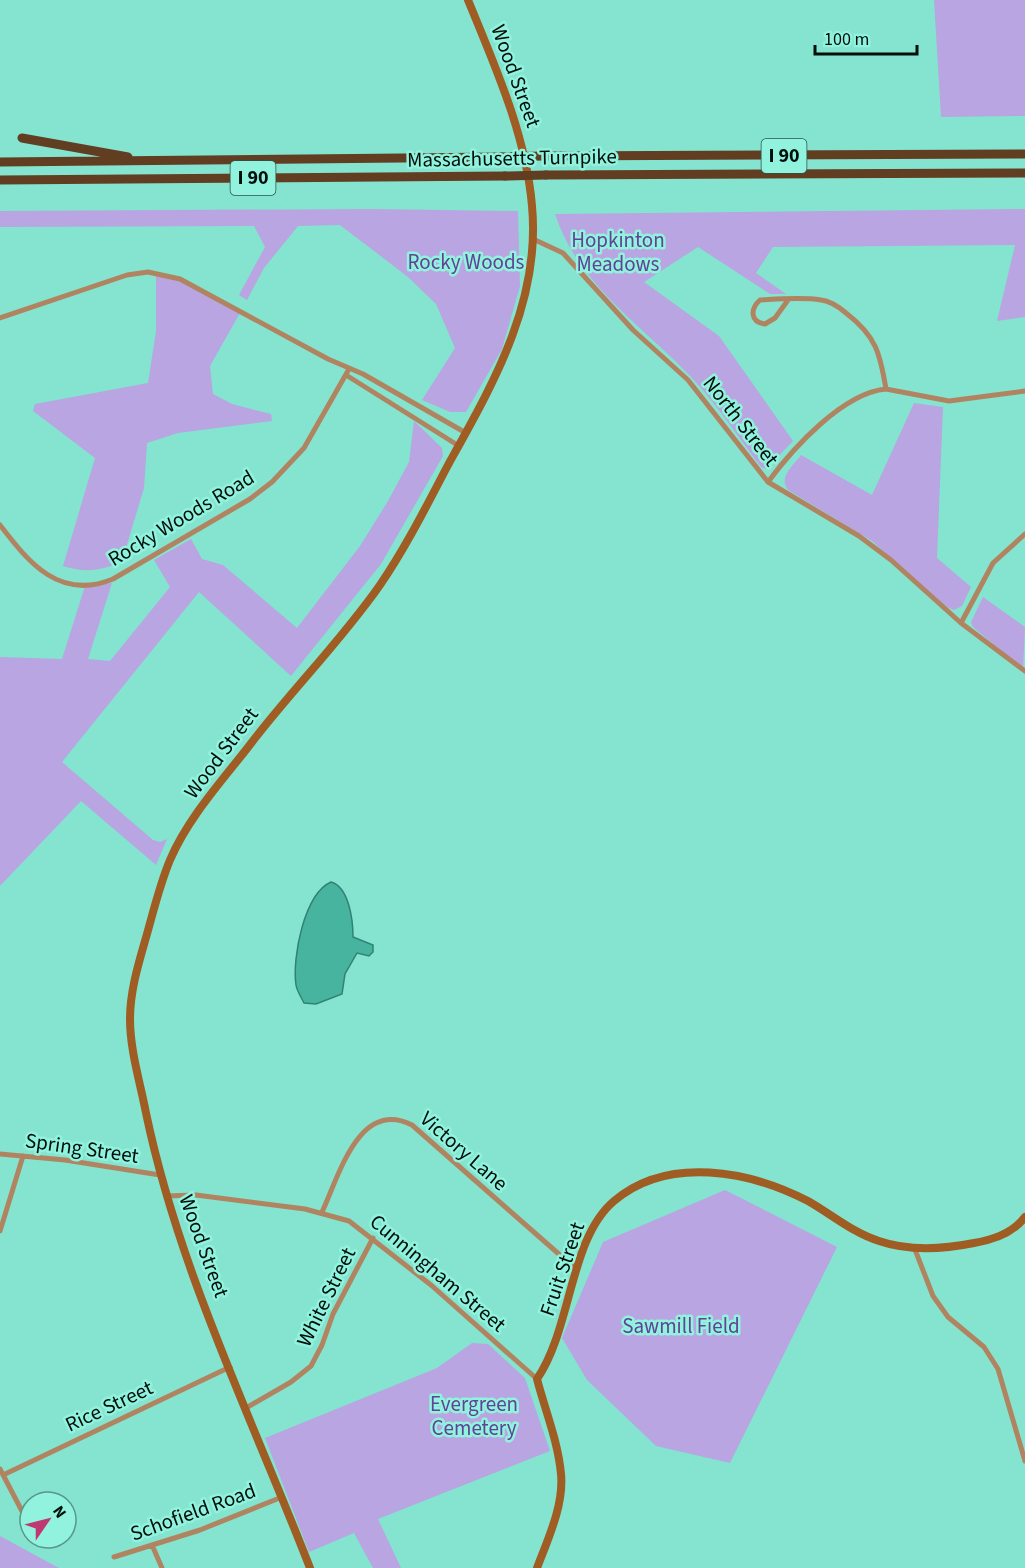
<svg xmlns="http://www.w3.org/2000/svg" width="1025" height="1568" font-family="'Source Sans 3',sans-serif">
<rect width="100%" height="100%" fill="#84e4cf"/>
<!-- green -->
<path fill="#b8a5e2" d="M934,0H1025V116L941,117Z
M372,209L518,211L520,286L502,349L466,412H450L422,400L455,348L436,304L408,277L340,225L298,226L264,268L247,300L239,295L265,247L254,226L0,227V211Z
M1025,209V317L997,321L1015,245L773,247L756,273L786,294H770L698,247L644,282L719,336L793,441L766,469L761,467C738,437 717,404 691,377C641,324 579,286 555,214Z
M156,275L172,277L240,313L210,366L213,394L232,404L271,414L272,421L178,433L147,443L144,488L122,561C103,571 84,573 63,566L95,458L33,411L35,404L148,383L156,331Z
M914,403L943,407L937,558L971,587L962,606L954,610L946,607L872,541L788,490C778,477 793,466 801,455L872,495Z
M414,421L442,448L443,456L381,564L291,676L199,592L62,762L153,840L160,842L167,839L156,865L81,801L0,886V657L62,659L85,586L112,583L88,659L110,661L170,587L154,560L191,539L202,559L223,565L297,628L360,546L388,501L409,462Z
M983,597L1025,627L1023,669L973,627L971,622Z
M725,1190L837,1247L730,1463L656,1446L587,1380L562,1338L603,1242Z
M472,1343L488,1344L525,1378L550,1451L378,1519L401,1568H373L354,1533L309,1552L265,1438L437,1368Z
M0,1536L59,1568H0Z"/>
<!-- water -->
<path fill="#47b49f" stroke="#328273" stroke-width="1.5" d="M331,882C349,887 353,920 353,937L373,945V952L369,956L357,953L345,974L342,994L316,1004L304,1003C301,997 297,991 296,985C292,958 304,894 331,882Z"/>
<g fill="none" stroke-linecap="round" stroke-linejoin="round">
<!-- street -->
<path stroke="#b18461" stroke-width="5" d="M533,239L563,253L633,330L688,380L768,482L859,536L891,560L961,623L1025,671
M788,300L775,318L765,324C750,322 750,309 760,300C779,299 802,297 821,300C830,301 839,307 846,313C876,336 880,353 886,389
M0,318L127,275L148,272L180,279L328,359L363,374L466,433
M346,375L459,446
M768,482C793,448 843,393 886,389L949,401L1025,391
M0,525C29,563 60,601 113,579L250,499L272,482L304,448L349,369
M961,623L993,563L1025,534
M0,1154L65,1160L160,1175
M166,1196L196,1195L305,1209L349,1221L431,1285L537,1379
M322,1212C339,1176 359,1098 412,1125L577,1270
M0,1231L23,1156
M914,1247L933,1296L948,1317L984,1347L998,1369L1025,1461
M246,1408L291,1382L311,1366L322,1345L333,1314L373,1238
M0,1469L24,1515
M3,1475L230,1367
M152,1545L162,1568
M114,1557L200,1530L282,1497"/>
<!-- secondary -->
<path stroke="#9f5d23" stroke-width="8" d="M310,1568C252,1418 179,1271 146,1113C140,1082 130,1050 130,1019C130,990 139,962 147,934C154,909 160,884 170,860C188,818 221,782 249,746C290,692 341,641 380,585C406,547 427,505 448,465C493,384 541,302 532,206C526,135 495,66 468,0
M537,1568C548,1539 564,1505 561,1474C558,1441 545,1410 537,1379C572,1328 569,1239 614,1201C668,1155 750,1171 808,1201C831,1214 853,1233 879,1241C908,1251 944,1249 974,1243C993,1240 1013,1233 1025,1217"/>
<!-- highway -->
<path stroke="#613e21" stroke-width="9" d="M22,138L128,157
M544,156L1025,154
M0,162L501,157
M546,175L1025,173
M0,180L505,176"/>
<!-- highway-bridge -->
<path stroke="#613e21" stroke-width="9" d="M501,157L544,156
M505,176L546,175"/>
</g>
<g text-anchor="middle" dominant-baseline="central" stroke-width="5" stroke-linejoin="round" paint-order="stroke">
<!-- shield labels -->
<g fill="#91f2dd" stroke="#2c534a" stroke-width="1.5">
<rect x="761.5" y="139" width="45" height="34" rx="4.5"/>
<rect x="230.5" y="161" width="45" height="34" rx="4.5"/>
</g>
<g font-size="20" font-weight="bold" fill="#000f0b">
<text x="784" y="156">I 90</text>
<text x="253" y="178">I 90</text>
</g>
<!-- street labels -->
<g font-size="21" fill="#000f0b" stroke="#91f2dd">
<text transform="translate(516 76) rotate(70)">Wood Street</text>
<text transform="translate(512 158) rotate(-1)">Massachusetts Turnpike</text>
<text transform="translate(741 421) rotate(52)">North Street</text>
<text transform="translate(181 518) rotate(-31)">Rocky Woods Road</text>
<text transform="translate(221 753) rotate(-53)">Wood Street</text>
<text transform="translate(82 1148) rotate(8)">Spring Street</text>
<text transform="translate(464 1151) rotate(41)">Victory Lane</text>
<text transform="translate(204 1246) rotate(70)">Wood Street</text>
<text transform="translate(562 1269) rotate(-71)">Fruit Street</text>
<text transform="translate(438 1273) rotate(40)">Cunningham Street</text>
<text transform="translate(326 1297) rotate(-64)">White Street</text>
<text transform="translate(109 1406) rotate(-25)">Rice Street</text>
<text transform="translate(193 1512) rotate(-20)">Schofield Road</text>
</g>
<!-- park labels -->
<g font-size="21" fill="#614296" stroke="#91f2dd">
<text x="618" y="240">Hopkinton<tspan x="618" dy="24">Meadows</tspan></text>
<text x="466" y="262">Rocky Woods</text>
<text x="681" y="1326">Sawmill Field</text>
<text x="474" y="1404">Evergreen<tspan x="474" dy="24">Cemetery</tspan></text>
</g>
</g>
<!-- north arrow -->
<g transform="translate(48 1520) rotate(55)"><circle r="28" fill="#91f2dd" stroke="#579789" stroke-width="1.5"/>
<path d="M0-4.5L10 22L0 15L-10 22Z" fill="#c03772"/>
<text y="-9" font-size="16" font-weight="bold" text-anchor="middle" fill="#000f0b">N</text>
</g>
<!-- scale -->
<path d="M815 45v9h102v-9" fill="none" stroke="#000f0b" stroke-width="3"/>
<text x="824" y="45" font-size="18" fill="#000f0b" stroke="#91f2dd" stroke-width="4.5" paint-order="stroke">100 m</text>
</svg>
